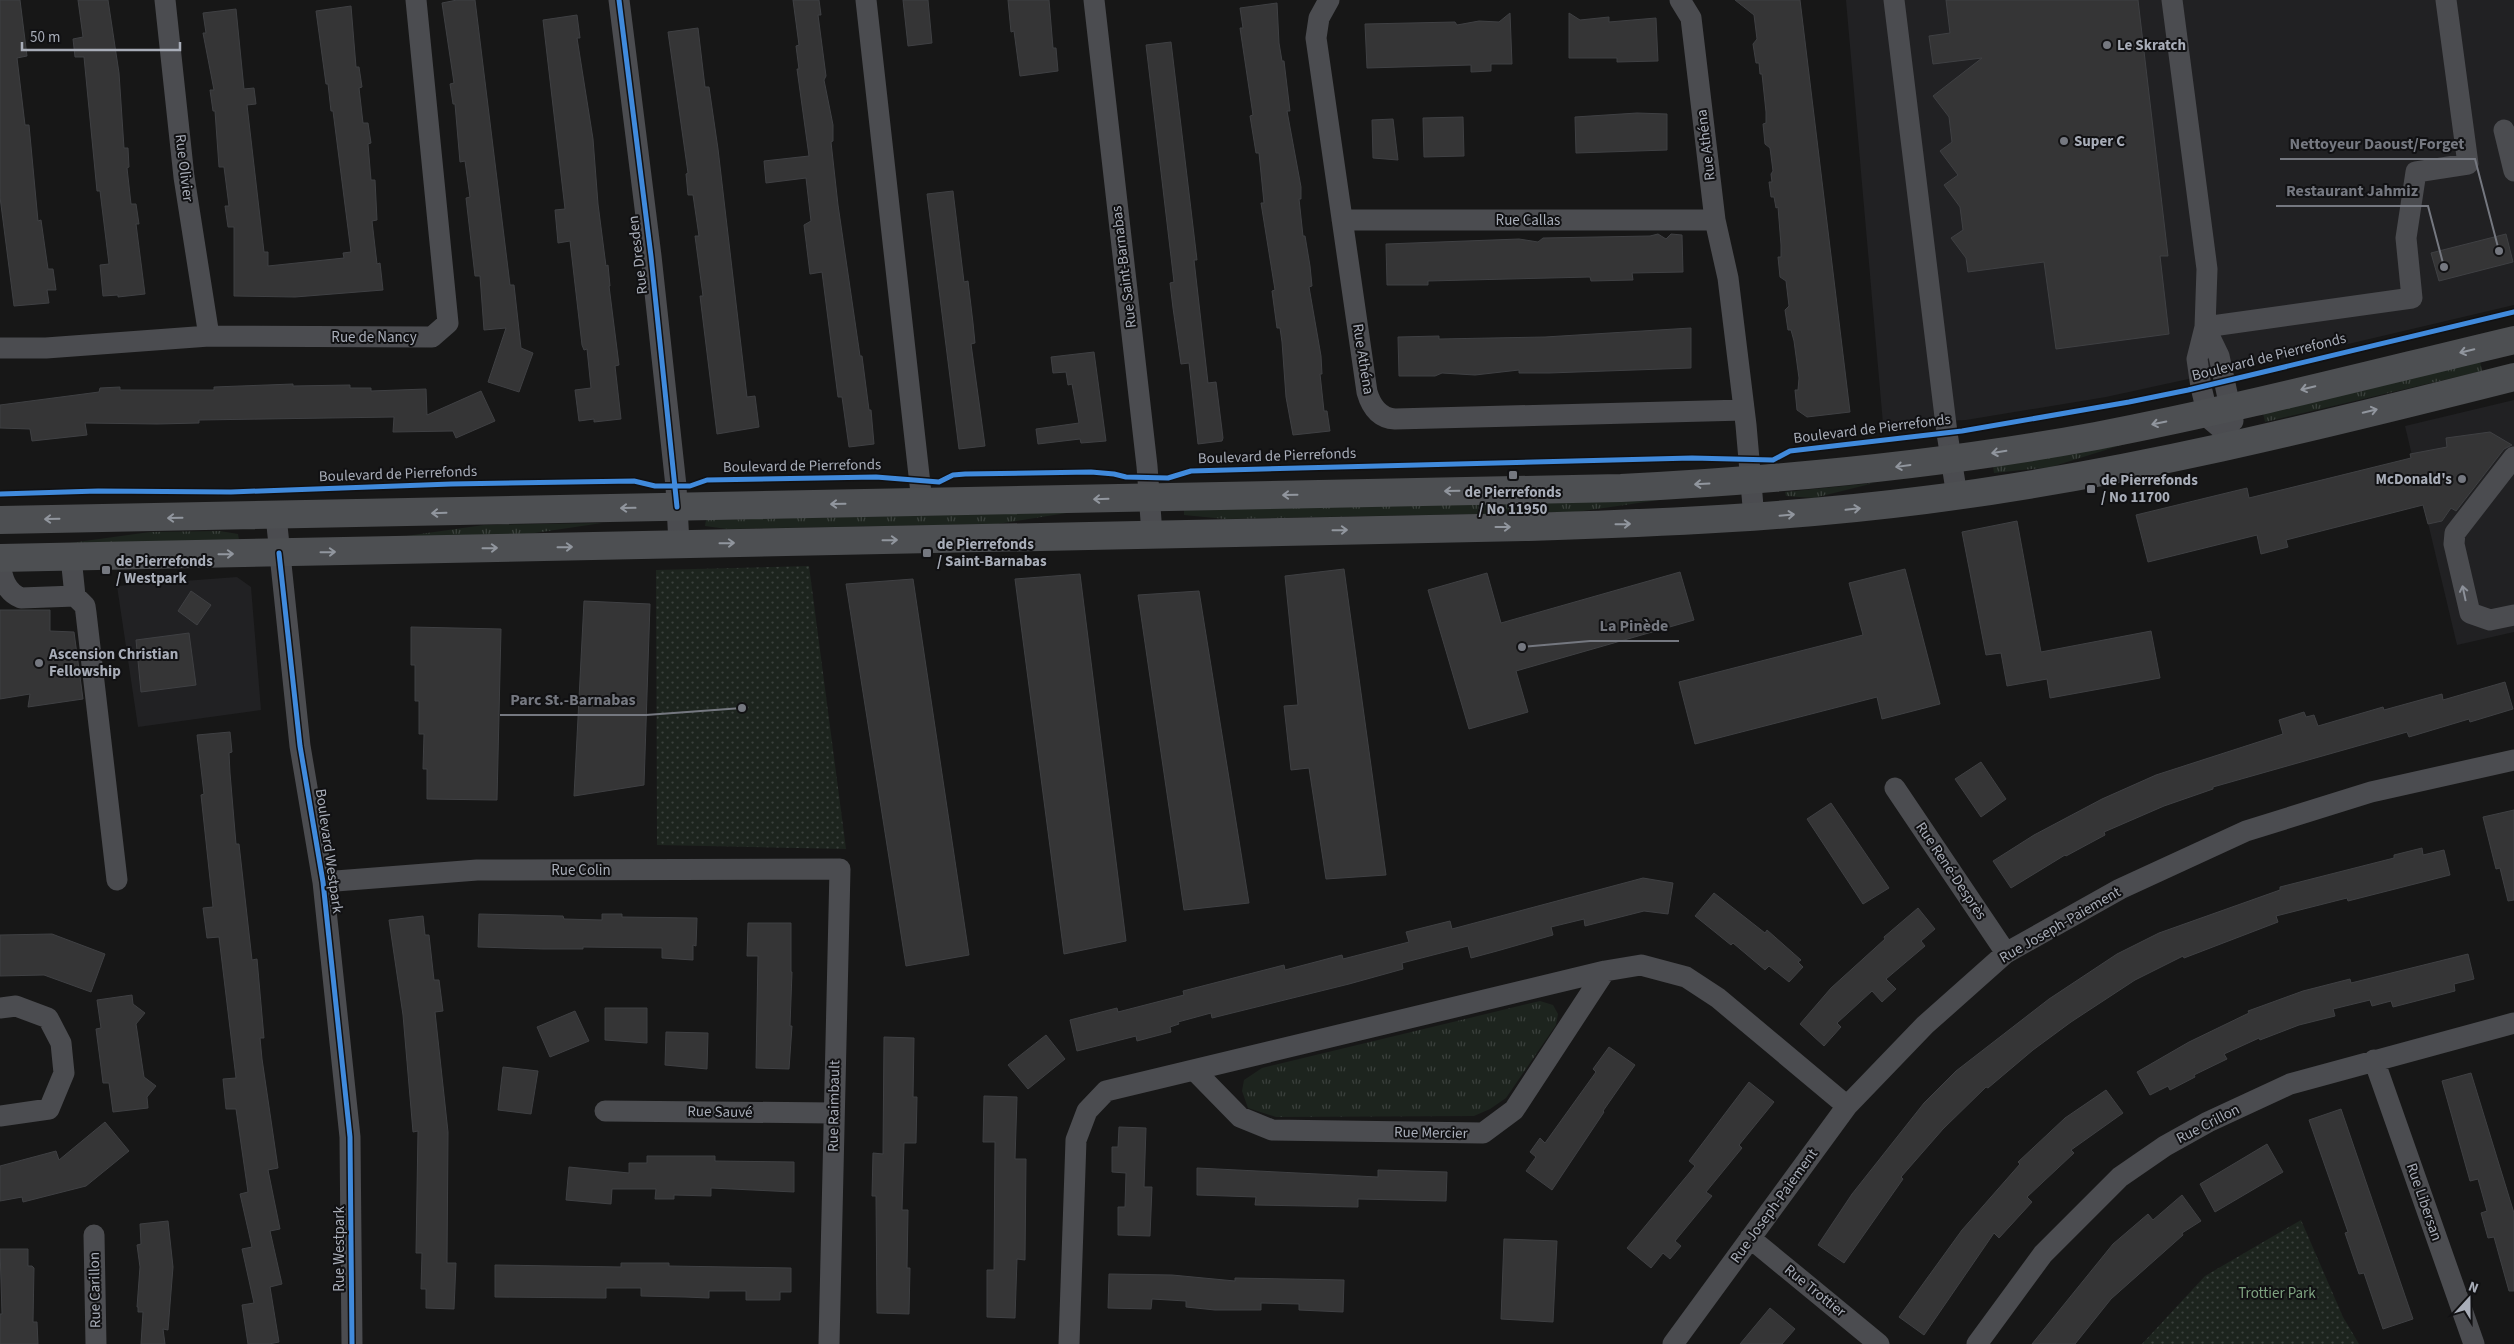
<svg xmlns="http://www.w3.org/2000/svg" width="2514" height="1344" font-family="'Source Sans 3',sans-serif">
<defs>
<pattern id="grass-tufts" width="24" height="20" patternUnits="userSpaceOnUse" patternTransform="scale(1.25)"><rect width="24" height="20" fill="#1d241e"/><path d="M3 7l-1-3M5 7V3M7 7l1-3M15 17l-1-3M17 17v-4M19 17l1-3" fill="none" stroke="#3b413d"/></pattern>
<pattern id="park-dots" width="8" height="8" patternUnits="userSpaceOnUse" patternTransform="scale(1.25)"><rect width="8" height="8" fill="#1d241e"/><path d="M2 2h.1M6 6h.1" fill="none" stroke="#3b413d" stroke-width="1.8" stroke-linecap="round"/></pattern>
</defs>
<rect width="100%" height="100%" fill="#171717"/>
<!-- built -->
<path fill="#212123" d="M1846,0H2514V305L2344,345L2106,397L1966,420L1883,424Z
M2514,400V632L2457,645L2405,426Z
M237,577L251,587L261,710L138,727L117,586Z"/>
<!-- grass -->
<path fill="url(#grass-tufts)" d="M2480,361L2482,371L2265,422L2263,413Z
M2131,442L2051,467L1994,473L1993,466Z
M1874,483L1814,498L1786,496L1785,492Z
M1659,500L1576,512L1225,519L1184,515V510Z
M1073,512L997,524L727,529L705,526L706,520Z
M602,523L521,535L406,536L484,525Z
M220,531L238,534L239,540L70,543L150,532Z
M1540,1001L1553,1005L1558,1014L1556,1025L1506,1098L1490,1109L1474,1116L1276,1117L1248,1108L1242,1091L1244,1080L1262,1068Z"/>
<!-- park -->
<path fill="url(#park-dots)" d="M809,566L846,849L657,845L656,570Z
M2301,1220L2343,1317L2359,1344H2142L2205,1276Z"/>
<!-- building -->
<path fill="#353536" stroke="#3f4043" d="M0,0H20L27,56L17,58L25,125H29L38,221L41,220L48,269H53L56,290H47L49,303L14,306L0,197Z
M78,0H108L119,73L124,148H128L129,167L127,168L131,204H136L139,224H136L145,294L118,297V295L103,296L100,265L109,264L100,191H97L84,57H75L73,39L83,37Z
M457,0H475L510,285H514L521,348L533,353L519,392L488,382L506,328L484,330L480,276H475L466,198L470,197L465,161L460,162L455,104H453L450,84L454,83L442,3Z
M793,0H819L821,15H818L826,76L824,80L833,125V141L831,142L838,205L860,356H862L869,410H871L874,444L849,447L842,397H838L822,272L810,274L804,225L811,221L806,178L766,183L764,161L809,156L797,69H799L796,46L799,45Z
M903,0H928L932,43L908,46Z
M1008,0H1049L1053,48H1056L1058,71L1020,76L1014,31L1011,32Z
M1735,0H1800L1850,412L1807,417L1797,410L1795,390H1798L1799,378L1794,341L1791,330H1788L1785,310L1789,306L1786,281L1780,277L1778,257H1781V245L1778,207L1776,208L1774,197H1771L1769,182H1772L1771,174L1773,171L1770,148L1765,144L1763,124L1766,123V112L1762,74H1760L1759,63H1756L1753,44L1757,39L1754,15Z
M1946,0H2138L2168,256H2160L2169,334L2056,349L2044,262L1968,272L1966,258L1951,238L1963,230L1960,207L1944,185L1958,175L1940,151L1952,142L1949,117L1933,96L1982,58L1933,64L1929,36L1950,33Z
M1277,3L1279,43L1282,61H1284L1290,111H1287L1301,187V199H1299L1303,236H1305L1310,266L1312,286L1309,287L1321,356L1322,374H1320L1324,411H1327L1330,431L1293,435L1286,397L1282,342L1280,328H1277L1272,291L1275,290L1261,203H1264L1259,153H1256L1250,116L1253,115L1240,28H1243L1240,8Z
M351,6L356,67H359L362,87L359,88L363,123H368L371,143L368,144L371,180H375L377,220L372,221L377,264L380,263L383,290L295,297L234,296V227H228L225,206H229L224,167H219L215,111H213L210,90H214L203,33H206L203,13L236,9L244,89L254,88L256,104L247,105L264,252H268V266L344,258L343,253L351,252L333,111H331L328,84H326L316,11Z
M1510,13L1512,64H1491V71L1471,72V65L1367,68L1365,24L1455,22L1457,25L1479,21L1499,22Z
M1569,13L1580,20L1609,17V22L1656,18L1658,61L1617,62V58H1569Z
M577,15L580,38H577L593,139L598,204L606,266L608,265L610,286H609L619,365L615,366L621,419L594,422V419L579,421L575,390L591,388L587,349L584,350L582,345L570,241L558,243L555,210L565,209L543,20Z
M698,28L705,87H709L718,149L747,397L755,396L759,427L717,434L700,296H703L695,236H699L693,195H688L686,174L688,173L668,32Z
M1171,42L1197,260H1194L1208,383L1216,382L1223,438L1222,441L1198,444L1189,363L1181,364L1173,308L1170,283L1174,282L1146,45Z
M1637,113L1667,114V150L1576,153L1575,117Z
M1463,117L1464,156L1424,157L1423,118Z
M1393,119L1398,160L1373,158L1372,120Z
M953,191L964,282L968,281L973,323L975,343L971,344L985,446L959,449L927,194Z
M1658,234L1666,239L1671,234L1682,235L1683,272L1632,273L1633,280L1591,281L1590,277L1428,281V285H1387L1386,244L1519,239L1538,242L1543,238L1650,236Z
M2506,234L2513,262L2439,281L2431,253Z
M1691,328V368L1549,373H1519V370L1475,375L1442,373L1435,376H1399L1398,337L1439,336V339L1545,337Z
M1094,352L1106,441L1081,443L1080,439L1038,444L1036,429L1079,423L1072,384L1068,385L1066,372L1053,373L1051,357Z
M293,384V386L350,385V388H371V391L426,389L427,415L481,391L495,421L456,438L453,431L393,432L394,417L199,420V423L157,424L85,423L87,435L32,441L30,429L0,428V405L99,392L100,388L120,387V390H214V387Z
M2490,432L2512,445L2504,449L2456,511L2451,508L2442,521L2428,524L2423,505L2286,540L2288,547L2261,554L2257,535L2148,562L2136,515L2247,488L2249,498L2411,458L2410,454L2447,447L2446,438Z
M2017,521L2041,652L2151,631L2160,678L2050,698L2047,679L2007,686L2001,653L1986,655L1962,532Z
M1344,569L1386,875L1326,879L1309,768L1291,770L1284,706L1298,705L1285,576Z
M1905,569L1940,704L1882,719L1877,697L1695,744L1679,682L1863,635L1849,583Z
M1680,572L1694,620L1516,671L1528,712L1469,729L1428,590L1487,573L1501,623Z
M1080,574L1126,941L1064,954L1015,579Z
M913,579L969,955L906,966L846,584Z
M191,591L211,605L197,625L178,611Z
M1199,591L1249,903L1184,910L1138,595Z
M584,601L650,604L644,785L574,796Z
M0,610H50V631L74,632L83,699L28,707L30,694L0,699Z
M411,627L501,629L497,800L427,799V769H423L424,734H419V701H415V665H411Z
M189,633L196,685L141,692L136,640Z
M2505,682L2513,709L2470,722L2469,719L2409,737L2407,732L2213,787V789L2164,806L2104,832L2105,835L2066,856L2065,855L2011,888L1993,861L2034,835L2102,799L2156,775L2283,734L2279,720L2304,712L2306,717L2314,715L2318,726L2383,707L2384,710L2442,694L2443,700Z
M230,732L232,752L229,753L230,773L236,844H239L252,960L257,959L264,1038H260L262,1059L278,1168L268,1170L280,1229L270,1231L282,1284L270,1287L279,1342L269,1344H248L242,1305L254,1303L242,1249L252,1247L240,1194L248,1192L236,1109H226L223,1079L236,1078L219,937L207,938L203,908L213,907L201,795L204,794L197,735Z
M1981,762L2006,799L1981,817L1955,779Z
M1831,803L1889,888L1863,904L1807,819Z
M2514,810V900L2508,901L2500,868L2496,869L2483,817Z
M2422,848L2423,855L2444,850L2450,875L2348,901L2347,898L2276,916L2278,922L2184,958L2183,956L2135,980L2071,1022L2033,1050L1988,1088L1986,1087L1943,1129L1901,1177L1903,1179L1844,1263L1818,1245L1852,1194L1924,1103L1956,1071L2049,999L2117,954L2159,933L2280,890V887L2394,858V855Z
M1643,878L1673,883L1668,914L1644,911L1585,926L1584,919L1551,927L1553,935L1497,951L1471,958L1468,946L1402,963L1403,969L1349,984L1212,1018L1211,1013L1178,1022L1179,1024L1170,1027L1171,1032L1137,1041L1136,1036L1077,1051L1070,1020L1117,1008L1118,1012L1184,995L1183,991L1284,965L1285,970L1342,955L1343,959L1409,942L1406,932L1450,921L1452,929Z
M1714,893L1765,933L1767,930L1801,960L1798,962L1803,967L1789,982L1769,966L1765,970L1733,943L1731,945L1695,916Z
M1918,908L1935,929L1921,941L1925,946L1886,979L1896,989L1882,1002L1872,991L1837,1023L1841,1027L1824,1046L1800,1024L1831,988L1885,939L1884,937Z
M479,914L563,916L564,919L602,920V914H622V917L697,918L696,946L693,945V960L662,958V948L583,947V949H543L478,947Z
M423,916L425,935H429L434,980H439L443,1011L435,1012L448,1132L447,1263H456L454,1309L426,1308V1289H421L422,1253H416L418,1131L413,1132L403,1015L389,920Z
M748,923H791V972H792L790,1026H792L789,1069L756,1068L758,956H747Z
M52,934L105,954L91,992L44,975L0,976V935Z
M2468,954L2474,979L2454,984L2455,991L2393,1007L2391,1001L2372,1006L2370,1000L2333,1009L2335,1016L2299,1025L2260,1040L2259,1038L2224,1054L2227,1059L2194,1075L2195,1077L2170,1090L2168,1086L2150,1095L2137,1072L2189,1042L2249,1013L2248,1011L2303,991L2350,979L2351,983Z
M132,995L133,1004L145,1013L136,1024L144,1077L156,1086L147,1097L148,1108L113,1112L109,1083H103L101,1067L96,1029L101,1028L97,1000Z
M605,1008H647V1043L605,1040Z
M575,1011L589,1041L550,1057L537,1027Z
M666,1032L708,1033L707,1069L665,1065Z
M1046,1035L1065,1059L1028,1089L1008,1065Z
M884,1037L914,1038L913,1097H917L916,1143H904L902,1210H908L907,1268H910L909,1314L877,1313L876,1196H872L873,1153L883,1154Z
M1609,1047L1635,1065L1603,1111L1604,1112L1552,1190L1526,1171L1536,1157L1530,1152L1540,1138L1545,1143L1596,1072L1593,1069Z
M503,1067L538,1071L531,1114L498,1110Z
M2471,1073L2514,1213V1291H2509L2494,1237L2488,1238L2481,1213L2487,1211L2478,1179L2470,1181L2442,1081Z
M1749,1082L1774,1102L1739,1145L1742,1148L1706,1192L1712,1196L1675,1241L1681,1246L1670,1259L1663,1253L1651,1268L1627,1248L1695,1166L1689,1161Z
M2106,1090L2123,1113L2071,1150L2074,1153L2027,1197L2032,1202L1999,1238L1994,1233L1924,1335L1899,1317L1962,1230L2020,1164L2018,1162L2065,1118Z
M984,1096L1017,1097L1015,1159H1026L1025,1260L1017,1259L1015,1318L987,1317V1270H994L995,1142H983Z
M2341,1109L2413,1319L2383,1329L2364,1273L2359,1274L2345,1233L2348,1232L2309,1120Z
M105,1122L129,1151L86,1186L23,1202L22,1197L0,1201V1166L56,1151L59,1160Z
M1119,1127L1146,1128L1144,1187H1152L1150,1236L1118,1235V1207H1125L1126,1173L1112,1172V1147H1118Z
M2267,1144L2283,1172L2215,1212L2200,1184Z
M647,1156H715V1161L794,1162V1192L711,1188V1196L674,1195V1199H655L656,1189H612L611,1204L566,1200L569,1167L629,1173V1163H647Z
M1197,1168L1378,1177V1170L1447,1172L1446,1201L1358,1199V1207L1255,1205L1256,1197L1197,1195Z
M2182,1195L2201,1221L2182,1233L2183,1235L2111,1299L2075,1344H2032L2113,1244L2148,1214L2153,1220Z
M168,1221L173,1267L168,1330L163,1329L165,1344H141L143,1312H138V1307H137L140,1267L137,1245L141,1244L140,1224Z
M1504,1239L1557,1241L1553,1322L1501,1319Z
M0,1249H28V1266H32L34,1268L33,1322H37L38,1344H0V1314H2Z
M621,1263H669V1266L791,1268V1292H780V1300H746V1291H709V1298L685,1297L641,1296V1288H606V1298L495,1297V1265L621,1267Z
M1109,1274L1172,1275L1235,1281V1278L1344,1280L1343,1312L1299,1310V1304L1261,1303V1310H1215L1186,1307V1301L1152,1299L1151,1309L1108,1308Z
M1770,1308L1795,1329L1782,1344H1740Z"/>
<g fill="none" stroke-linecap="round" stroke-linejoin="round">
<!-- minor -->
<path stroke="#4b4c50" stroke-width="21" d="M165,0L184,177L209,336
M619,0L651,256L676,486L679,544
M866,0L922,502
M1094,0L1147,466L1152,534
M1329,0L1319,18L1316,38L1367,392C1371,406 1379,418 1395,419L1744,410
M1680,0L1691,18L1715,220L1728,278L1746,425L1754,518
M1894,0L1947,433L1957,496
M2172,0L2207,269L2205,327L2197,359L2201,387L2207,412L2211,420L2238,443
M2504,130L2514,171
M1342,220H1715
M2205,327L2412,298L2406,238L2416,172L2468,164L2446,0
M2205,327L2219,356L2233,421
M0,348H46L209,336L432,337L448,323L416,0
M2514,457L2455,533L2454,544L2470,613L2490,620L2514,615
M276,516L300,746L323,882L350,1137L352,1344
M0,563C2,578 6,592 21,598L75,596L71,557
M75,596L85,606L86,613L117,880
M1895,788L2006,953
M323,882L477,870L840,869L829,1344
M0,1008L16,1006L48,1018L61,1043L64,1073L49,1109L0,1116
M2374,1060L2474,1344
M1195,1071L1240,1117L1272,1130L1483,1133L1514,1110L1605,971
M605,1111L834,1113
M94,1235L96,1344
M1750,1238L1879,1344
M1069,1344L1076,1140L1087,1111L1106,1091L1605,971L1641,965L1686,977L1718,998L1847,1106
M1673,1344L1847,1106L1925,1025L2006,953L2120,889L2246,831L2371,792L2514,760
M1977,1344L2043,1254L2120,1177L2165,1146L2208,1122L2290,1084L2514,1023"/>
<!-- major -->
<path stroke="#4d4f52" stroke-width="28" d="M0,520L1621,488C1781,480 1939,465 2096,436C2237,409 2375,373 2514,340
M0,558L1529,527C1662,523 1793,517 1925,500C2124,475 2320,426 2514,377"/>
<defs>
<path id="cycleway" d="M619,0L651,256L677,507
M0,494L98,491L231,492L451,484L634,481L655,486H690L707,480L876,477L939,482L953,475L965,474L1091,472L1114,474L1126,477L1168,478L1191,471L1299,468L1692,458L1773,460L1790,451L1962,431L2129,402L2188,390L2514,312
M279,553L300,746L323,882L350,1137L352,1344"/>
</defs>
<!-- cycleway casing -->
<use href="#cycleway" stroke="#111113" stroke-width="8"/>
<!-- cycleway -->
<use href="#cycleway" stroke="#408adc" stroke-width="5"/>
</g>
<!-- one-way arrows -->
<defs><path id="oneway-shaft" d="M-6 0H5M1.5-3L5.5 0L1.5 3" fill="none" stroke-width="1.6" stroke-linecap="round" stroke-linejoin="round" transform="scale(1.25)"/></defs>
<g stroke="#91969e">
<use href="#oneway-shaft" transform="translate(2467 351) rotate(167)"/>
<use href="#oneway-shaft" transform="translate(2308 388) rotate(167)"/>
<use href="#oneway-shaft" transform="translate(2370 411) rotate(-14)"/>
<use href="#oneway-shaft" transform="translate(2159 423) rotate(168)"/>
<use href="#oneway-shaft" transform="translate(1999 452) rotate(171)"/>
<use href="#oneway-shaft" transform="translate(1903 466) rotate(172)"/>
<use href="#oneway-shaft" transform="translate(1702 484) rotate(177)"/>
<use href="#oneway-shaft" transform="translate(1452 491) rotate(179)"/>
<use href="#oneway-shaft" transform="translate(1290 495) rotate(179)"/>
<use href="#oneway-shaft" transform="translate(1101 499) rotate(178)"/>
<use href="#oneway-shaft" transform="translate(838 504) rotate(179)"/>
<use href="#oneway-shaft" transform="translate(628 508) rotate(179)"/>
<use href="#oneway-shaft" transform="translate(1853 509) rotate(-6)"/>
<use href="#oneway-shaft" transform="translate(439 513) rotate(178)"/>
<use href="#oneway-shaft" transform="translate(1787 515) rotate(-5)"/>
<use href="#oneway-shaft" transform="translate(175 518) rotate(179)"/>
<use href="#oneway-shaft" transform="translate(52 519) rotate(179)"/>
<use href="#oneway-shaft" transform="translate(1623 524) rotate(-1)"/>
<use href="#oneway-shaft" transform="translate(1503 527)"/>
<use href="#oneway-shaft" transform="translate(1340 530) rotate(-1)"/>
<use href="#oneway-shaft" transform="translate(890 540) rotate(-1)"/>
<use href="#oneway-shaft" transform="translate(727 543) rotate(-1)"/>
<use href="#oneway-shaft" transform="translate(565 547) rotate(-1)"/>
<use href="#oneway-shaft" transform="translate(490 548) rotate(-1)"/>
<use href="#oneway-shaft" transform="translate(328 552) rotate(-1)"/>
<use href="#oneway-shaft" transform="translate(226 554) rotate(-1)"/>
</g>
<use stroke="#8c9099" href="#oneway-shaft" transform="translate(2464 593) rotate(-102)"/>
<!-- markers -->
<g fill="#757880" stroke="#111113" stroke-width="2">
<circle cx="2107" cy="45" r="5"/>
<circle cx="2064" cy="141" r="5"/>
<rect x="1508" y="470" width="10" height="10" rx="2.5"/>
<circle cx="2462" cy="479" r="5"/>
<rect x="2086" y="484" width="10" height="10" rx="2.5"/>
<rect x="922" y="548" width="10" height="10" rx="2.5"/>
<rect x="101" y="565" width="10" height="10" rx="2.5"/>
<circle cx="39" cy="663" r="5"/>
</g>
<g text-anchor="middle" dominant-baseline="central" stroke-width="4" stroke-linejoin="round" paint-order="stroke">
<!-- poi labels -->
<g font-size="15" font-weight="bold" fill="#a8adb8" stroke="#111113" text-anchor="start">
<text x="2117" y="45">Le Skratch</text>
<text x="2074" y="141">Super C</text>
<text x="2452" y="479" text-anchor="end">McDonald's</text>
<text x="2101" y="480">de Pierrefonds<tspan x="2101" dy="17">/ No 11700</tspan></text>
<text x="1513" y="492" text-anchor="middle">de Pierrefonds<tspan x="1513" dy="17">/ No 11950</tspan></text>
<text x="937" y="544">de Pierrefonds<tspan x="937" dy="17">/ Saint-Barnabas</tspan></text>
<text x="116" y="561">de Pierrefonds<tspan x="116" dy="17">/ Westpark</tspan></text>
<text x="49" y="654">Ascension Christian<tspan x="49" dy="17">Fellowship</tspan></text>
</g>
<!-- street labels -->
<g font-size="15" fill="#a8adb8" stroke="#111113">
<text transform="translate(1706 145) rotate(-97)">Rue Athéna</text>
<text transform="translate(184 168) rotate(83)">Rue Olivier</text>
<text x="1528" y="220">Rue Callas</text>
<text transform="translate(638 255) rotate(-97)">Rue Dresden</text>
<text transform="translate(1124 267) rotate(-97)">Rue Saint-Barnabas</text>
<text x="374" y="337">Rue de Nancy</text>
<text transform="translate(2269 357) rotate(-14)">Boulevard de Pierrefonds</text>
<text transform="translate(1363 359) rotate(81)">Rue Athéna</text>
<text transform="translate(1872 429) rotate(-7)">Boulevard de Pierrefonds</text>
<text transform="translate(1277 456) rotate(-2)">Boulevard de Pierrefonds</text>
<text transform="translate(802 466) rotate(-1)">Boulevard de Pierrefonds</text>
<text transform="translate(398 474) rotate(-2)">Boulevard de Pierrefonds</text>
<text transform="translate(329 851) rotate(82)">Boulevard Westpark</text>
<text x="581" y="870">Rue Colin</text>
<text transform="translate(1951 871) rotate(56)">Rue René-Desprès</text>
<text transform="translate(2060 925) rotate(-30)">Rue Joseph-Paiement</text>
<text transform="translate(834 1106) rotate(-89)">Rue Raimbault</text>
<text transform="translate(720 1112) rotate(1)">Rue Sauvé</text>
<text transform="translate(2208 1124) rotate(-27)">Rue Crillon</text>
<text transform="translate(1431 1133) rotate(1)">Rue Mercier</text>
<text transform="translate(2424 1202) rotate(71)">Rue Libersan</text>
<text transform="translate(1774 1206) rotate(-54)">Rue Joseph-Paiement</text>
<text transform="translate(339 1249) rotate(-90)">Rue Westpark</text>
<text transform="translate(95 1290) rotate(-91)">Rue Carillon</text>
<text transform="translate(1815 1291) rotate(39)">Rue Trottier</text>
</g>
<!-- park labels -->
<g font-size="15" fill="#7fa381" stroke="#111113">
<text x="2277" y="1293">Trottier Park</text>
</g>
</g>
<!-- callouts -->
<path fill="none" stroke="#757880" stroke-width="2" d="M2499 251L2475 159H2280M2444 267L2428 206H2276M1522 647L1590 641H1679M742 708L646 715H500"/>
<g fill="#757880" stroke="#111113" stroke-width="2">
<circle cx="2499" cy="251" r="5"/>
<circle cx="2444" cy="267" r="5"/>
<circle cx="1522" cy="647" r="5"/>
<circle cx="742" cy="708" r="5"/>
</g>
<g font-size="16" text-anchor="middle" font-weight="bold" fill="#757880" stroke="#111113" stroke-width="4" stroke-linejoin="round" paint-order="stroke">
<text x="2377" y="149">Nettoyeur Daoust/Forget</text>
<text x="2352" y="196">Restaurant Jahmiz</text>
<text x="1634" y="631">La Pinède</text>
<text x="573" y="705">Parc St.-Barnabas</text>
</g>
<!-- north arrow -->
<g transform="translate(2469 1299) rotate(21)" stroke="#111113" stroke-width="4" paint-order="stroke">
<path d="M0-4L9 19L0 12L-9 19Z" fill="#a8adb8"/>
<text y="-8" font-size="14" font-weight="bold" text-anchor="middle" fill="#a8adb8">N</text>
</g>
<!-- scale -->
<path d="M22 42v8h158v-8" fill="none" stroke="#a8adb8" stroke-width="2.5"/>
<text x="30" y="42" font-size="15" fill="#a8adb8" stroke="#111113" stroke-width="4" paint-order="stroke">50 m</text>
</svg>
